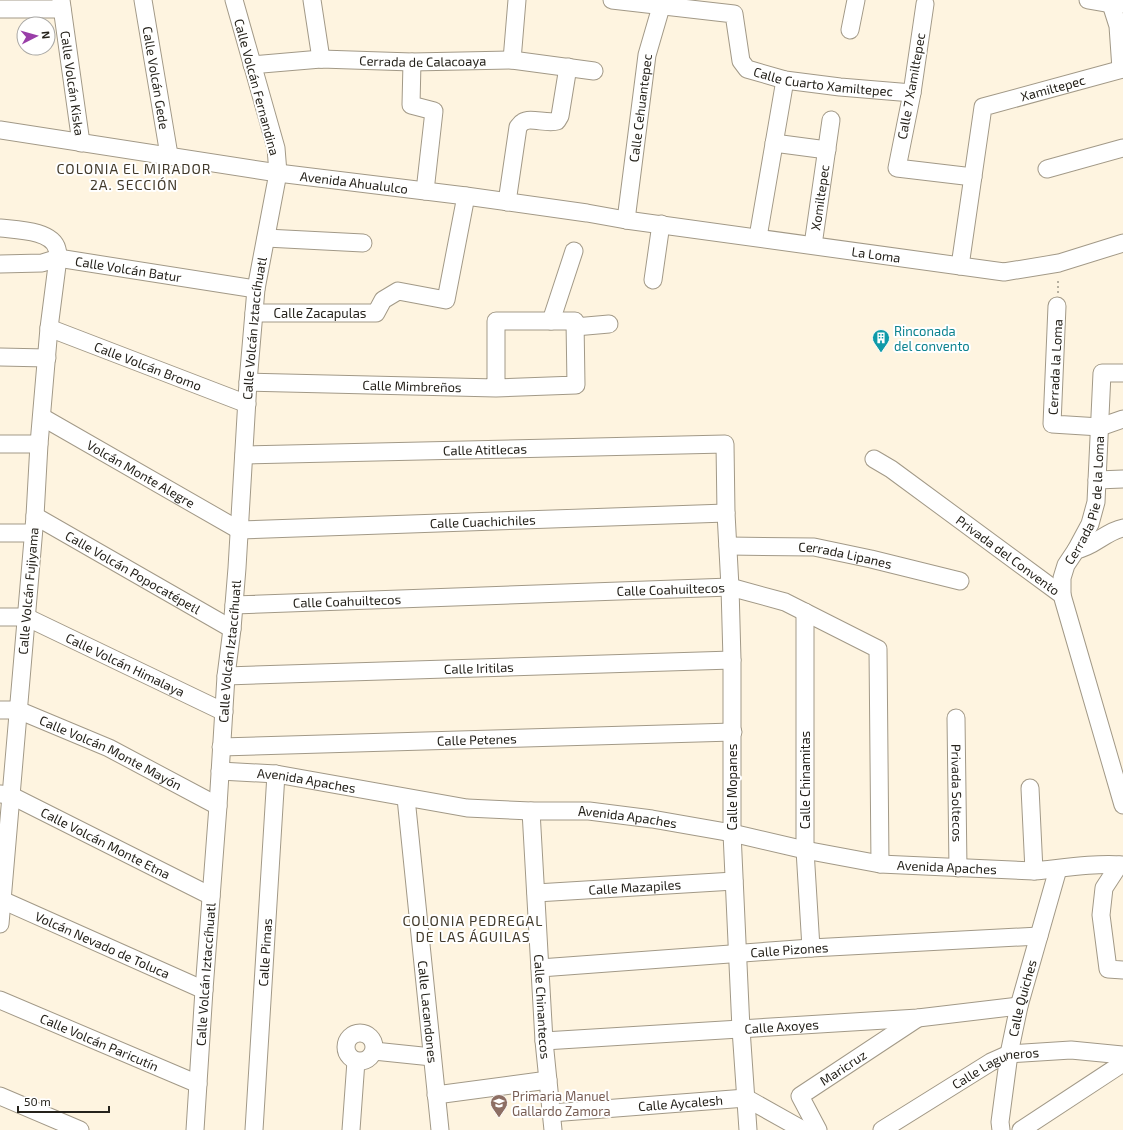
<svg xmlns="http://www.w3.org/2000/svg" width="1123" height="1130" font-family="'Exo 2',sans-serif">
<rect width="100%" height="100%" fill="#fef4e0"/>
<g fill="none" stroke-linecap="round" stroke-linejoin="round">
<defs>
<g id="minor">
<path id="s1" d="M61,0L81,143"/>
<path id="s2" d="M143,0L169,155"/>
<path d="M312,0L321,59"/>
<path id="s3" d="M612,0L734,14L741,61L747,69L785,80L840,87L912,93"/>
<path d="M1088,0L1111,4H1122"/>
<path d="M925,4L912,93L897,168L973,177"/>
<path d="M1111,4L1118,26L1121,69"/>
<path d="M0,9H62"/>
<path d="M850,30L856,0"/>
<path d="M512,60L517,0"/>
<path d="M412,62L411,105L434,111L425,191"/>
<path id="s4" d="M252,65L321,59L412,62L512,60L594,71"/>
<path id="s5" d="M0,130L278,173L466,196L587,213L626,220L1004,272L1059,263L1123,243"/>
<path d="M774,143L827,150"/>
<path d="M1047,169L1123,148"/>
<path d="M507,202L518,127C520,125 521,123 523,122C530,117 547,124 557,121L560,116L568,67"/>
<path id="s6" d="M626,220L647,55L661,7L667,0"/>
<path d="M0,228C16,230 52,230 57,249C58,252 58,255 58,258L49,328L39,444L35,516L0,924"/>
<path d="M758,237L785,80"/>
<path d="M266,238L363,243"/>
<path id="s7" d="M813,245L831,120"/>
<path id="s8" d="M0,264L42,263L58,258L256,289"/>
<path id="s9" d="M960,266L983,107L1123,69"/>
<path d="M653,280L661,224"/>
<path d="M1057,306L1052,424L1100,427L1123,419"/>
<path id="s10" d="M254,313H376L383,300L398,291L446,300L466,196"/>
<path d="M551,321L574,251"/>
<path d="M575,327L609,324"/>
<path id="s11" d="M49,328L247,404"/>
<path d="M0,357L47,358"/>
<path id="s12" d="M248,382L496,388L576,385L575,321H496V388"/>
<path id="s13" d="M42,417L239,530L726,513"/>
<path d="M0,444H39"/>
<path id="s14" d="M244,455L725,444L726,513L730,587L732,660V833L741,1029L748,1130"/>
<path id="s15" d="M874,459L891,469L1062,595L1123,805"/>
<path d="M1097,480L1123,479"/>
<path id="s16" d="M35,516L232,629"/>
<path d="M0,533H33"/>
<path id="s17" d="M728,546L814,547L871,559L960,581"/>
<path d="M1076,550C1094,547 1106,531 1123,528"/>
<path id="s18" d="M1062,595V578L1066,565L1076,550L1090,524L1096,502L1102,373H1123"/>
<path id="s19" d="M234,605L730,587L785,602L878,649L880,864"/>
<path d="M805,612V850L811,948"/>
<path id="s20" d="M0,617H26L224,712"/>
<path id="s21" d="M226,676L732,660"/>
<path id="s22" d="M0,710H18L109,748L218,806"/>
<path id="s23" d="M956,718L958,868"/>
<path id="s24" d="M221,747L733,732"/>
<path id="s25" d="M220,771L276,774L467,808L531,811H589L652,819L732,833L805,850L880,864L1034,871C1064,868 1092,863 1123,865"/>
<path d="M1030,788L1034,871"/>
<path id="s26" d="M0,794L10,795L211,896"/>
<path id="s27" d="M406,798L440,1130"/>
<path id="s28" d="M531,811L544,1041L553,1130"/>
<path d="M1119,865L1104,888L1101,915L1108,969L1123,970"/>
<path id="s29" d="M536,893L734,881"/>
<path id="s30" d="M2,900L204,990"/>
<path id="s31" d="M540,968L811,948L1039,936"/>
<path id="s32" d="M0,1000L198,1084"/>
<circle cx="360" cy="1047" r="14"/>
<path id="s33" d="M544,1041L918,1018L1019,1006"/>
<path d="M374,1051L432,1057"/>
<path d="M436,1095L548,1080"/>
<path d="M0,1096L80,1130"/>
<path id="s34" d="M551,1113L746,1098L803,1130"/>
<path id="s35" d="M195,1130L204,990L218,806L226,676L232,629L237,568L248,382L256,289L278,173L276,148L234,0"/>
<path id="s36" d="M254,1130L276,774"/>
<path d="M351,1130L356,1061"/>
<path id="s37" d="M818,1130L800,1096L918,1018"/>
<path id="s38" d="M882,1130L991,1062L1009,1054L1071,1050L1123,1055"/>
<path id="s39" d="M1001,1130L1000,1122L1009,1054L1019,1006L1058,869"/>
<path d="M1021,1130L1123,1063"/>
</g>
</defs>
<!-- minor casing -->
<use href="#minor" stroke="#a29987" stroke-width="19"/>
<!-- path -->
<path stroke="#b7b0a0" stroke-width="2" stroke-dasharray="2 3" stroke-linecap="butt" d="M1058,293V278"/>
<!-- minor -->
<use href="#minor" stroke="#fff" stroke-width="17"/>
</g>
<!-- icons -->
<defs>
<symbol id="building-pin" viewBox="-11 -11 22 30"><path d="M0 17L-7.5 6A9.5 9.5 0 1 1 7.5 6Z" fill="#0f9aa8" stroke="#fff"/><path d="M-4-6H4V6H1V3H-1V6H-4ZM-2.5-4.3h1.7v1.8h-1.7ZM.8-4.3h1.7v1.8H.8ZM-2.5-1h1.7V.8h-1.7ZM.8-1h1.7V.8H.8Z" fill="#fff"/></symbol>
<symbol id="school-pin" viewBox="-11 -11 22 30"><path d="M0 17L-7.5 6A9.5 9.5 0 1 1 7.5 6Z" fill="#8d6e63" stroke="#fff"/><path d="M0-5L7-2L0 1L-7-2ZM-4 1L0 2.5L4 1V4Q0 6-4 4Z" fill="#fff"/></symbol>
</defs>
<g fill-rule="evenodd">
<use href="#building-pin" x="871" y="328" width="20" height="27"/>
<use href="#school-pin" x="489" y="1093" width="20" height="27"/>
</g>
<g text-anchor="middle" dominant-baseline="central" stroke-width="4" stroke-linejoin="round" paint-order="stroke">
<!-- street labels -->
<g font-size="13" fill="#25221b" stroke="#fff">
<text stroke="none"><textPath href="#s4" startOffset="171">Cerrada de Calacoaya</textPath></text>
<text stroke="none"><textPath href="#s2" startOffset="79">Calle Volcán Gede</textPath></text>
<text stroke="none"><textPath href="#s3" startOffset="258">Calle Cuarto Xamiltepec</textPath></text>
<text stroke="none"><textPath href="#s1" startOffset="84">Calle Volcán Kiska</textPath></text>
<text transform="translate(911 86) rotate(-80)">Calle 7 Xamiltepec</text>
<text transform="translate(257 87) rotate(75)">Calle Volcán Fernandina</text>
<text stroke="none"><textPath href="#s9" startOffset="233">Xamiltepec</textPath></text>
<text stroke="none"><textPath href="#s6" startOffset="113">Calle Cehuantepec</textPath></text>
<text stroke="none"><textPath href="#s5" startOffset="358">Avenida Ahualulco</textPath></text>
<text stroke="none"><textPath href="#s7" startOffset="48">Xomiltepec</textPath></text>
<text stroke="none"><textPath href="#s5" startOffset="885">La Loma</textPath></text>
<text stroke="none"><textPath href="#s8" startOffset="130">Calle Volcán Batur</textPath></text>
<text stroke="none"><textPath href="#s10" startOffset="66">Calle Zacapulas</textPath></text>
<text stroke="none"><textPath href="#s35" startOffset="804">Calle Volcán Iztaccíhuatl</textPath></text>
<text stroke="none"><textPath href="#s11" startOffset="106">Calle Volcán Bromo</textPath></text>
<text transform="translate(1055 367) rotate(-87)">Cerrada la Loma</text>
<text stroke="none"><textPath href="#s12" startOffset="164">Calle Mimbreños</textPath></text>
<text stroke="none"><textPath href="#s14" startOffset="241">Calle Atitlecas</textPath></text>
<text stroke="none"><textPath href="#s13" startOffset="114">Volcán Monte Alegre</textPath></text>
<text stroke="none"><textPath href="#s18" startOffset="100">Cerrada Pie de la Loma</textPath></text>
<text stroke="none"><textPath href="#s13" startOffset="471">Calle Cuachichiles</textPath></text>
<text stroke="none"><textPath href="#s15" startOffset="165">Privada del Convento</textPath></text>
<text stroke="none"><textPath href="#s17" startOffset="118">Cerrada Lipanes</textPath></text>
<text stroke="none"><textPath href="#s16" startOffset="113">Calle Volcán Popocatépetl</textPath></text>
<text stroke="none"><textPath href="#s19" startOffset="437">Calle Coahuiltecos</textPath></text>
<text transform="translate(28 591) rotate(-85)">Calle Volcán Fujiyama</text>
<text stroke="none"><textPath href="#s19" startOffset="113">Calle Coahuiltecos</textPath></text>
<text stroke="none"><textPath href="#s35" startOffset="480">Calle Volcán Iztaccíhuatl</textPath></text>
<text stroke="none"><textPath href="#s20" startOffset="136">Calle Volcán Himalaya</textPath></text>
<text stroke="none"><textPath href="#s21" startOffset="253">Calle Iritilas</textPath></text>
<text stroke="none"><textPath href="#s24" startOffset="256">Calle Petenes</textPath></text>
<text stroke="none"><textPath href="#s22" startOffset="120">Calle Volcán Monte Mayón</textPath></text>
<text transform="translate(805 780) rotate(-90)">Calle Chinamitas</text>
<text stroke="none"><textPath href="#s25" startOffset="87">Avenida Apaches</textPath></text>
<text transform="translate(732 787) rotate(-90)">Calle Mopanes</text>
<text stroke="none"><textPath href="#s23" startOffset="75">Privada Soltecos</textPath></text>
<text stroke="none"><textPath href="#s25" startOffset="411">Avenida Apaches</textPath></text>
<text stroke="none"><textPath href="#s26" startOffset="117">Calle Volcán Monte Etna</textPath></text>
<text stroke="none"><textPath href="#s25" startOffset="735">Avenida Apaches</textPath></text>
<text stroke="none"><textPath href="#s29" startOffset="99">Calle Mazapiles</textPath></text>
<text stroke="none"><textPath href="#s30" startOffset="110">Volcán Nevado de Toluca</textPath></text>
<text stroke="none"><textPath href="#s31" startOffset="250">Calle Pizones</textPath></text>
<text stroke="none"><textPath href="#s36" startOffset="178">Calle Pimas</textPath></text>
<text stroke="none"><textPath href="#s35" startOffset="156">Calle Volcán Iztaccíhuatl</textPath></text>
<text stroke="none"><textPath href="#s39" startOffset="134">Calle Quiches</textPath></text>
<text stroke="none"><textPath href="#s28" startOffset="196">Calle Chinantecos</textPath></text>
<text stroke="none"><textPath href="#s27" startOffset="215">Calle Lacandones</textPath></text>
<text stroke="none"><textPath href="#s33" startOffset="238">Calle Axoyes</textPath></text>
<text stroke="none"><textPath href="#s32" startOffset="108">Calle Volcán Paricutín</textPath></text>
<text stroke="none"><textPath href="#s37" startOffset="90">Maricruz</textPath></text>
<text stroke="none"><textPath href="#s38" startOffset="131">Calle Laguneros</textPath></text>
<text stroke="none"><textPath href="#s34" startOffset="130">Calle Aycalesh</textPath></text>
</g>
<!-- culture labels -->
<g font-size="13" fill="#0d838f" stroke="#fff" text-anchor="start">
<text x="894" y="331">Rinconada<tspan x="894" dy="15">del convento</tspan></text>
</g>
<!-- education labels -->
<g font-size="13" fill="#785e54" stroke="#fff" text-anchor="start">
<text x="512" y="1096">Primaria Manuel<tspan x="512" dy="15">Gallardo Zamora</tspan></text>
</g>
<!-- neighbourhood labels -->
<g font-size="14" letter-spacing="1" fill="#423a2b" stroke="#fff">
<text x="134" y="168">COLONIA EL MIRADOR<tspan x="134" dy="16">2A. SECCIÓN</tspan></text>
<text x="473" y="920">COLONIA PEDREGAL<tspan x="473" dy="16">DE LAS ÁGUILAS</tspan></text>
</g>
</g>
<!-- north arrow -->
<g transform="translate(36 36) rotate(84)"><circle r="19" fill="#ffffff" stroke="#a8a7a4"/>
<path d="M0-3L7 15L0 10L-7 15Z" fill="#993ea8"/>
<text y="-6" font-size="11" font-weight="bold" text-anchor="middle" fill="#25221b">N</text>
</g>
<!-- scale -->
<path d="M18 1106v6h91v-6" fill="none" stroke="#25221b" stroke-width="2"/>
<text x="24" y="1106" font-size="12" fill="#25221b" stroke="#ffffff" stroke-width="3" paint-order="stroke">50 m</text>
</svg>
